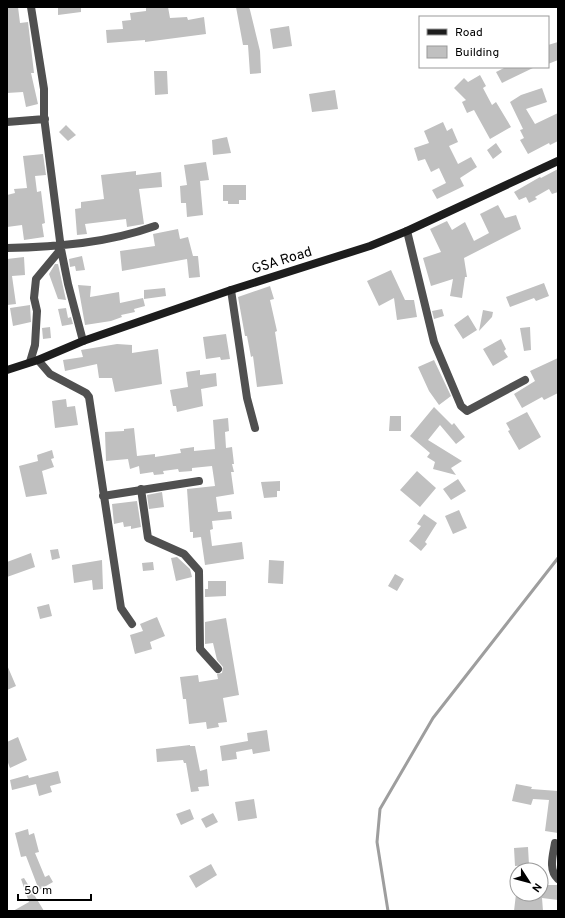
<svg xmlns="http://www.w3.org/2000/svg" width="565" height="918" font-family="Overpass,sans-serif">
<rect width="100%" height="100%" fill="#fff"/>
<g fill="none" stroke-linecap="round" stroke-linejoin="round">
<!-- stream -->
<path stroke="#9e9e9e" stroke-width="3" d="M388,911L377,842L380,809L433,718L558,558"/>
</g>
<!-- building -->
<path fill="#c0c0c0" d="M7,7H18L20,23L28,22L34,73H31L38,104L26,107L23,92L7,93Z
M58,7H81V12L58,15Z
M146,7H168L170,18L187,17L188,20L204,17L206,34L145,42V40L107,43L106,30L123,29L122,21L131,20L130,13L146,11Z
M236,7H249L250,10L260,51L261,73L250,74L248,45H243Z
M289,26L292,46L273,49L270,29Z
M558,42V60L548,64V45Z
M506,67H535L502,83L496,72Z
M154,71H167L168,94L155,95Z
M480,75L486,86L483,88L492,105L496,102L511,127L490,139L474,110L467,113L462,102L466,100L454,88L464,78L468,82Z
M542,88L547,102L526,109L535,124L558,113V141L550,145L549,143L528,154L520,140L524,138L520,130L523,129L510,102L521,95Z
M335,90L338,109L312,112L309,94Z
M443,122L447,131L452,128L458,142L449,146L458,164L471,157L477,167L460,178L464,186L437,199L432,190L446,183L439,168L431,172L425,159L418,161L414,148L429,143L424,131Z
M66,125L76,135L68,141L59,132Z
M227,137L231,153L213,155L212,140Z
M496,143L502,152L493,159L487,150Z
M43,154L46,175L35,176L37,192L41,191L45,223L42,224L44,237L24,240L22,225L7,227V195L15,193L14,189L27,188L23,156Z
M206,162L209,180L200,181L203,215L187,217L186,203H181L180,186L187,185L184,165Z
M558,169V192L552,194L549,189L535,197L537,199L529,203L526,197L519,200L514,192L540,177L541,178Z
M136,171V175L161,172L162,187L139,189L144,224L127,227L126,219L85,224L87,234L77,235L75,209L81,208V202L104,199L101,175Z
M223,185H246V200H239V204H228V201H223Z
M498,205L505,218L516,215L521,229L464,258L467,277H465L462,298L450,296L453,279L431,286L423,258L441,252L430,229L447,221L452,230L465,222L474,241L489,233L480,214Z
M178,229L180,239L188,237L193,256H198L200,277L189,278L187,259L122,271L120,251L155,246L153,234Z
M82,256L85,270L76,271L75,266L70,267L69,259Z
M24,257L25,275L12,276L16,304L7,305V259Z
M55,264H58L66,300L58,299L49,274Z
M391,270L405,300H414L417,317L397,320L394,298L379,306L367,281Z
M544,283L549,296L536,301L534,298L510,307L506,297Z
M78,285L91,286L90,297L119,292L120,303L143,298L145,306L134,309L135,312L121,315L122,317L111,321L85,325Z
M270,286L274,299L270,300L277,331L275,332L283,384L257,387L253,356L251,357L247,336H245L238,297Z
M165,288L166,296L144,299V290Z
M30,305L31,322L13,326L10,308Z
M66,308L68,318L71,317L73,324L62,326L58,309Z
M442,309L444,316L434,319L432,311Z
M483,310L493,312L492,317L479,331Z
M468,315L477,330L463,339L454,325Z
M50,327L51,338L43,339L42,328Z
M530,327L531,350L524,351L520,328Z
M226,334L230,359L221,360L220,357L206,359L203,337Z
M501,339L506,349L504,351L508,357L493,366L483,349Z
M117,344L132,345V353L158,349L162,384L115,392L112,378H99L97,364L65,371L63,360L83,357L81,350Z
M558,358V393L544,400L542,397L522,408L514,394L535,381L530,371Z
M434,360L451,396L439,405L429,391L418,367Z
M200,370V375L216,373L217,386L201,389L203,406L177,412L176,406H173L170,390L188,387L186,372Z
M66,399L67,407L75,406L78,425L55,428L52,401Z
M434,407L452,425L454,423L465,437L456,444L440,425L428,440L462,461L451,468L456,475L433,469L435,462L427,457L430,453L410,436Z
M527,412L541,437L519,450L508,431L510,430L506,423Z
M390,416H401V431H389Z
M228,418L229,431L225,432L226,448L232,447L234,464H232L234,472H231L234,494L216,497L218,512L231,511L232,519L212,521L213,529L210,530L212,546L242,542L244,559L205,565L201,537L193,538V532H190L187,489L215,486L212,466L192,468V471L179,472L178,469L163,471L164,474L154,475L153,472L140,474L139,466L130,469L128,459L106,461L105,432L124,431V429L134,428L137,456L155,454V457L181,453L180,449L194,447V451L215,449L213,420Z
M52,450L54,458L51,459L54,467L42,471L47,494L26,497L19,466L38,461L37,455Z
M417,471L436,488L420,507L400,490Z
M458,479L466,491L451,500L443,489Z
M280,481V491H277V497L264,498L261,482Z
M162,492L164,507L149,509L147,495Z
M137,501L141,527L131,529V526L124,527L123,522L114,524L112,504Z
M459,510L467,528L453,534L445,516Z
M424,514L437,523L425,542L427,544L421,551L409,541L421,526L417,524Z
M58,549L60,558L52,560L50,550Z
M31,553L35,567L7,577V562Z
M177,557L190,569L192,577L176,581L171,558Z
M102,560L103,589L93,590L92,580L74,583L72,565Z
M269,560L284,561L283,584L268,583Z
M153,562L154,570L143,571L142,563Z
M395,574L404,579L397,591L388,586Z
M208,581H226V596L205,597V589H208Z
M49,604L52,616L40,619L37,607Z
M157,617L165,636L150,642L152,649L135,654L130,635L143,631L140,624Z
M226,618L239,695L223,698L227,722L218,723L219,727L207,729L206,722L189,724L186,699H183L180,677L198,675L199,682L218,679L217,674L222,673L223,667L217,660L213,643L205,644V622Z
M7,665L16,686L7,690Z
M267,730L270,751L253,754L252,749L236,752L237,759L222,761L220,746L248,741L247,733Z
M18,737L27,760L10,768L7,760V742Z
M190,745V746H195L200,771L207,769L209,786L198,787L199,791L191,792L186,763H184L183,760L157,762L156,749Z
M58,771L61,783L50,786L52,792L39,796L36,784L12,790L10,780L28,775L29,778Z
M516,784L532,787L531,789L558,791V833L545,831L549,800L533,799L531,805L512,801Z
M254,799L257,818L238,821L235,802Z
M190,809L194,819L181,825L176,814Z
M213,813L218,822L206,828L201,819Z
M28,829L29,835L34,833L39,852L35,853L45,877L49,875L53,882L39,890L26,856L21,857L15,833Z
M528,847L529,865L515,866L514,848Z
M211,864L217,875L196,888L189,876Z
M24,878L44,911H13L29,902L21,879Z
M541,885H558V900L542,898L543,911H514L516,894H541Z"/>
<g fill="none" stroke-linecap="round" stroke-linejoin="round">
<!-- street -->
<path stroke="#505050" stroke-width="8" d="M31,7L44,89V117L61,249L68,284L83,341
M7,122L45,119
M407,231L434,342L461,406L467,411L525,380
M7,248C57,247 108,243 155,226
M231,290L247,398L255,428
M38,360L50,374L86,393L89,397L121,608L132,624
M30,362L35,345L37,311L34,298L36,279L61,249
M141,489L148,538L184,554L199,571L200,649L218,669
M103,496L199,481
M555,843C553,855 548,870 558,879"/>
<!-- secondary -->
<path stroke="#1d1d1d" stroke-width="8" d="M7,370L38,360L83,341L231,290L370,246L407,231L558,161"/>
</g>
<g text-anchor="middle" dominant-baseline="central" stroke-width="4" stroke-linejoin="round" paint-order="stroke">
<!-- street labels -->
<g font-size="14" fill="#000" stroke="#fff">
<text transform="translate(282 261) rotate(-17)">GSA Road</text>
</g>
</g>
<!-- border -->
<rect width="565" height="918" fill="none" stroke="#000000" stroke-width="16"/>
<!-- legend -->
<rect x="419" y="16" width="130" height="52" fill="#ffffff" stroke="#999999"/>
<rect x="427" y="29" width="20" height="6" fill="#1d1d1d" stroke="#999999"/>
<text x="455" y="36" font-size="12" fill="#000000">Road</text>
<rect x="427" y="46" width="20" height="12" fill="#c0c0c0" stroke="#999999"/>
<text x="455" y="56" font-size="12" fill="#000000">Building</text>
<!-- north arrow -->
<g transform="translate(529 882) rotate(126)"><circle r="19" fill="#ffffff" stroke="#999999"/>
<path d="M0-3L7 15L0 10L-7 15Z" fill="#000000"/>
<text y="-6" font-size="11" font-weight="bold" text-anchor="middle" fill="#000000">N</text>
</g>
<!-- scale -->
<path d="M18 894v6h73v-6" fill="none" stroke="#000000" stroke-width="2"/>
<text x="24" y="894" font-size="12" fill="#000000" stroke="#ffffff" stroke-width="3" paint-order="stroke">50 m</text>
</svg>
